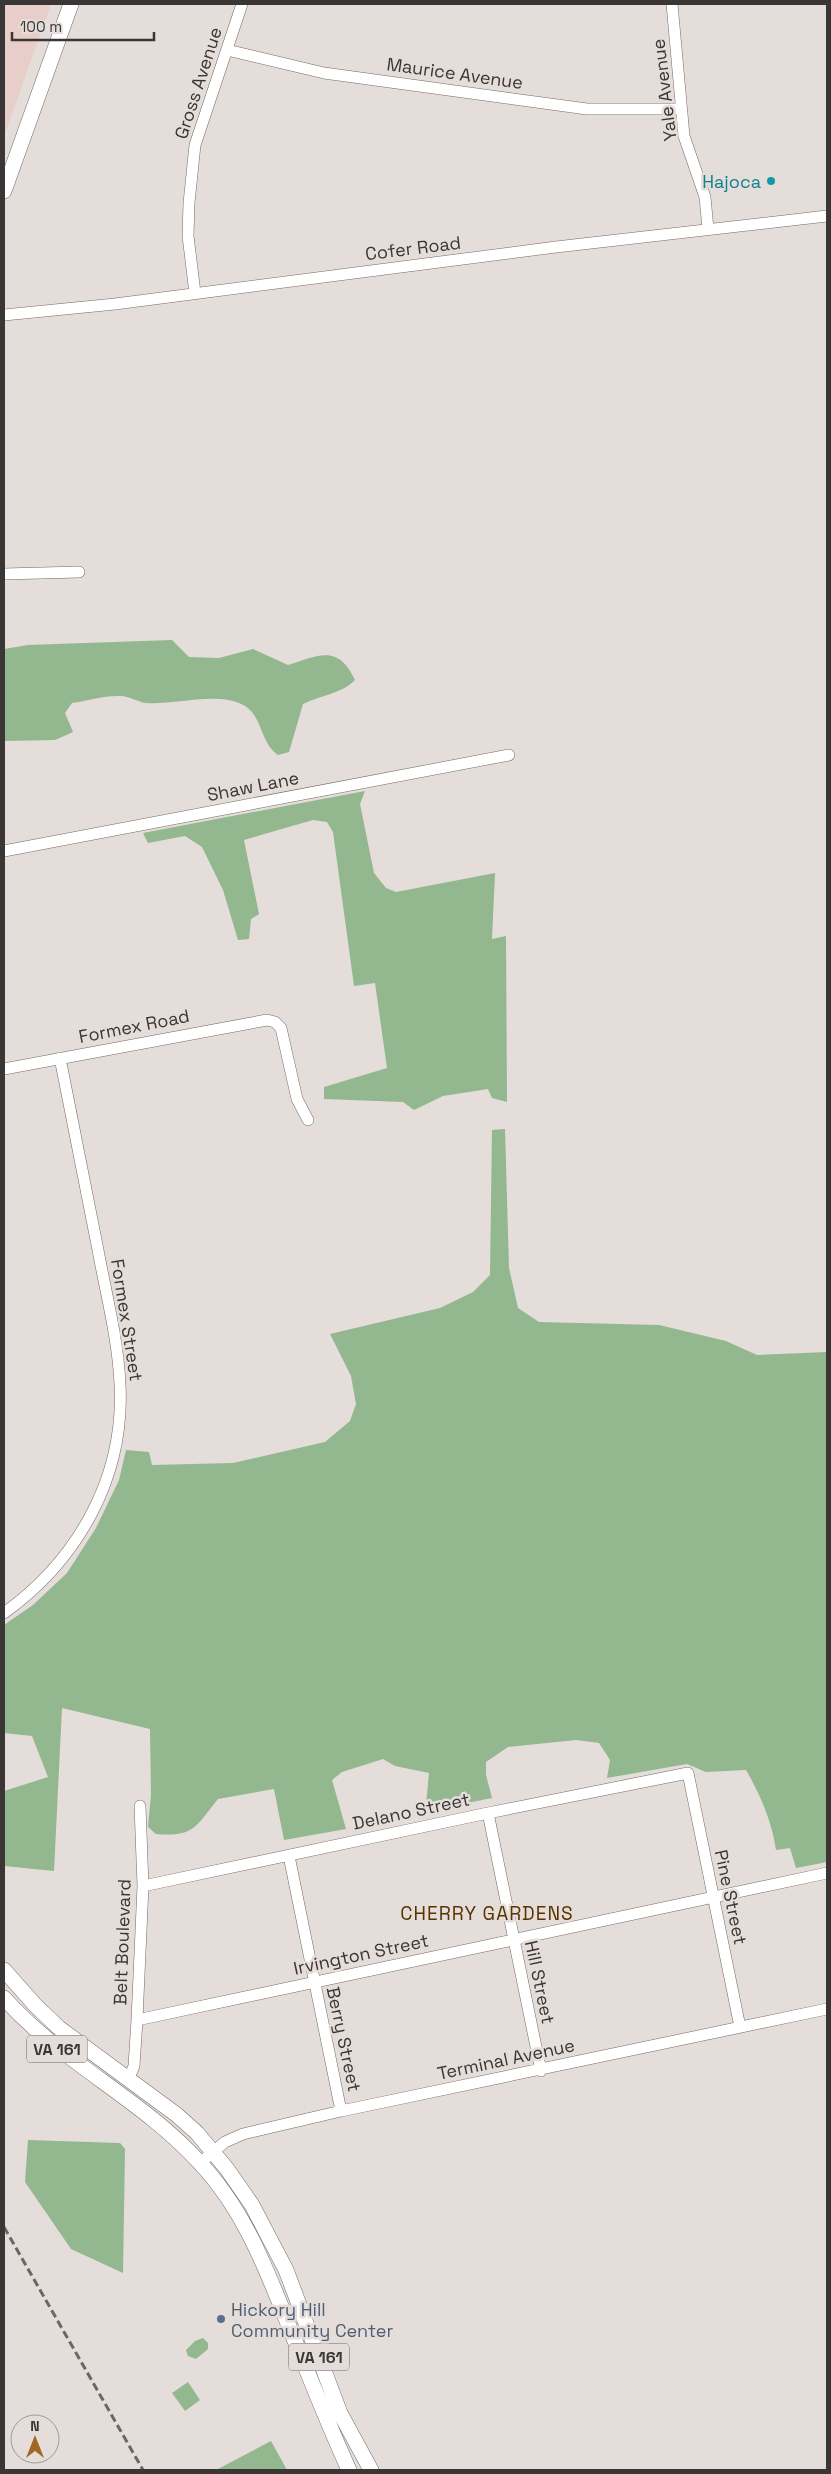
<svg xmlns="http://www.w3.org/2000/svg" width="831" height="2474" font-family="'Space Grotesk',sans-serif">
<rect width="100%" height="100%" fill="#e4ddd9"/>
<!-- medical -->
<path fill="#e8cec9" d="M4,4H51L4,136Z"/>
<!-- green -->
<path fill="#93b78f" d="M172,640L189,657L219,658L253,649L288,665C320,655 338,644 355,680C341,694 321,695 303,704L289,752L278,755C259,742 263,713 241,704C215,692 175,705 146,703C138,702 129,696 121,696C105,695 87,701 72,703L65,713L73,732L55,740L4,741V649L28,645Z
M365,791L360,804L374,873L386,888L396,892L495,873L492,939L506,936L507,1102L492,1098L488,1089L443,1096L414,1110L403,1102L324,1099V1087L387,1068L375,983L354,986L333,832L327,822L313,820L244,840L259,914L251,919L249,939L238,940L223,890L202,847L185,836L148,843L143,833Z
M505,1129L509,1268L518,1308L539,1322L659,1325L726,1341L757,1355L827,1352V1862L796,1868L790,1848L776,1850C772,1822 760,1794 746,1770L706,1772L687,1764L607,1778L610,1760L599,1743L576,1740L508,1747L486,1762V1775L492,1798L427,1811L426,1805L429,1773L395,1766L383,1759L342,1772L332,1780L346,1829L284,1840L274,1789L218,1799C195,1827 195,1837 156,1834L148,1827L151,1795L150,1729L62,1708L54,1871L4,1866V1791L48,1777L32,1736L4,1733V1625L33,1605L67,1573L96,1528L119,1480L126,1450L149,1452L152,1465L233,1463L325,1442L350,1421L356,1404L351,1376L330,1334L440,1308L473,1292L490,1275L492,1130Z
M28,2140L120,2143L125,2149L123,2273L71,2249L25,2182Z
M203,2338L208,2343V2349L196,2359L188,2356L186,2350L195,2341Z
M188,2382L200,2400L185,2411L172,2393Z
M271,2441L287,2470H216Z"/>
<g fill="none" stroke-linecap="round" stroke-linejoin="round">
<defs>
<path id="minor" d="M672,4L684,136L705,197L708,229
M227,50L324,73L587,109H681
M195,293L188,236L189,203L195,145L242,4
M4,315L115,304L556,247L827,216
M4,574L79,572
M4,851L509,755
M4,1069L267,1020L275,1022L281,1028L297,1099L308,1120
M4,1613C78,1560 125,1477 120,1384C118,1339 106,1294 98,1250C85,1186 73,1122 60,1058
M488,1813L541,2071
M289,1856L341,2111
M143,1886L488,1813L688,1773L740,2027
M137,2020L827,1873
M129,2078L134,2066L137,2020L143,1886L140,1806
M200,2163L225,2142L243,2134L341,2111L827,2009"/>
<path id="major" d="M4,191L71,4
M4,1970L35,2005L59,2028L177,2115L197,2133L227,2169L252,2205L286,2270L340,2413L371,2470
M4,1998C62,2063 142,2099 200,2163C245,2211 267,2271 291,2331C310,2378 328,2424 349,2470"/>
</defs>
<!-- minor casing -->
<use href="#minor" stroke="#726b68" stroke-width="12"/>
<!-- major casing -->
<use href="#major" stroke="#726b68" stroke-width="16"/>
<!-- minor -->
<use href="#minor" stroke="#fff" stroke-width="11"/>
<!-- major -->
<use href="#major" stroke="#fff" stroke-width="15"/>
<!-- rail -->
<path stroke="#6b6765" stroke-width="3" stroke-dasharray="8 4" stroke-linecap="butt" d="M4,2227L143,2470"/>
</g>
<!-- markers -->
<circle fill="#0f9aa8" stroke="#e4ddd9" stroke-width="2" cx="771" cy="181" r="5"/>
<circle fill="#5c6f8a" stroke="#e4ddd9" stroke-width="2" cx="221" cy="2319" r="5"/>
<g text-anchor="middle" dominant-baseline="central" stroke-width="5" stroke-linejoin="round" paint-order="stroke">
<!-- shield labels -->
<g fill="#e4ddd9" stroke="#6c6866" stroke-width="1">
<rect x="27" y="2035.5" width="60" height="27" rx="4"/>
<rect x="289" y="2343.5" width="60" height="27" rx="4"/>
</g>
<g font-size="16" font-weight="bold" fill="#393635">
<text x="57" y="2049">VA 161</text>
<text x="319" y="2357">VA 161</text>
</g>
<!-- street labels -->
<g font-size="18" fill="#393635" stroke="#e4ddd9">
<text transform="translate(455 73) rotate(8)">Maurice Avenue</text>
<text transform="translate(198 83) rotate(-72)">Gross Avenue</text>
<text transform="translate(664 90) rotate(-97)">Yale Avenue</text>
<text transform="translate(413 248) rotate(-7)">Cofer Road</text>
<text transform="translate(253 786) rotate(-11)">Shaw Lane</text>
<text transform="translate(134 1026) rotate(-11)">Formex Road</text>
<text transform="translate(127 1320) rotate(81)">Formex Street</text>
<text transform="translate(411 1811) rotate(-12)">Delano Street</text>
<text transform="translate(731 1897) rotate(78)">Pine Street</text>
<text transform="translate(122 1942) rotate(-88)">Belt Boulevard</text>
<text transform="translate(361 1954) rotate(-12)">Irvington Street</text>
<text transform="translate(540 1982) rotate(78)">Hill Street</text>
<text transform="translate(344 2039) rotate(78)">Berry Street</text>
<text transform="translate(506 2059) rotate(-12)">Terminal Avenue</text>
</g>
<!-- culture labels -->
<g font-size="18" fill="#0d838f" stroke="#e4ddd9" text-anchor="end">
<text x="761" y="181">Hajoca</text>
</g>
<!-- service labels -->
<g font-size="18" fill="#4e5e75" stroke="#e4ddd9" text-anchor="start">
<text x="231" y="2309">Hickory Hill<tspan x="231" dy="21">Community Center</tspan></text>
</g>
<!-- neighbourhood labels -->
<g font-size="19" letter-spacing="1" fill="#573300" stroke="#e4ddd9">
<text x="487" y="1913">CHERRY GARDENS</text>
</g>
</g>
<!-- border -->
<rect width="831" height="2474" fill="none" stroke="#393635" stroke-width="10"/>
<!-- north arrow -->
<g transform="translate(35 2439)"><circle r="24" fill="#e4ddd9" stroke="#a09a97"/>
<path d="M0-4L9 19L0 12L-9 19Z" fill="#9f6823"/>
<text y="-8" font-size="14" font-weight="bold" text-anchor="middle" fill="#393635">N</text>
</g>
<!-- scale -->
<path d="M12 32v8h142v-8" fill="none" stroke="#393635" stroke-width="2.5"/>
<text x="20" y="32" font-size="15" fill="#393635" stroke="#e4ddd9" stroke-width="4" paint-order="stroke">100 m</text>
</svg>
